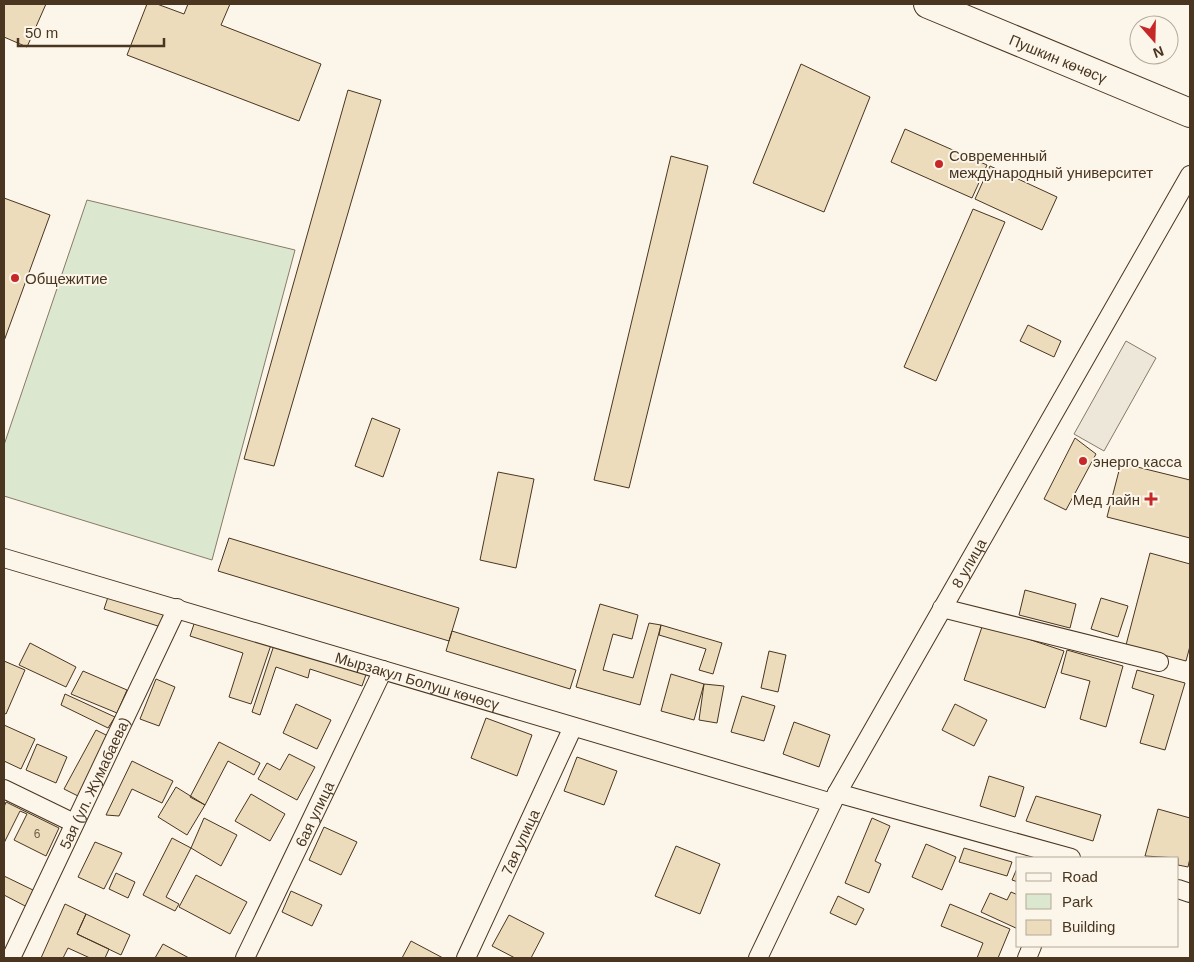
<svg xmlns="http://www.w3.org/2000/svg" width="1194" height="962" font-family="Arial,sans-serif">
<rect width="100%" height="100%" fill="#fbf6e9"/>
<!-- green -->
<path fill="#dce7d0" stroke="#887966" d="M87,200L295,250L212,560L4,496V445Z"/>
<!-- parking -->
<path fill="#ede7d9" stroke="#887966" d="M1126,341L1156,358L1104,451L1074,434Z"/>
<!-- building -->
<path fill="#ecdcbc" stroke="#4a3520" d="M4,4H46L27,47L4,37Z
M147,4H157L184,14L188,4H230L221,25L321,64L299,121L127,55Z
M801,64L870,97L824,212L753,183Z
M348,90L381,100L274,466L244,459Z
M905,129L987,165L972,198L891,162Z
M671,156L708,166L629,488L594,480Z
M990,166L1057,197L1042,230L975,199Z
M4,198L50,215L4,341Z
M973,209L1005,222L936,381L904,367Z
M1028,325L1061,341L1054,357L1020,341Z
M372,418L400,429L383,477L355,466Z
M1075,438L1096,454L1066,510L1044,499Z
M1121,463L1190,480V538L1107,517Z
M498,472L534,479L516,568L480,560Z
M229,538L459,608L449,641L218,571Z
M1150,553L1190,564V646L1186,661L1126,645Z
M1025,590L1076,604L1070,628L1019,615Z
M108,597L166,615L161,627L104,609Z
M1101,598L1128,606L1118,637L1091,629Z
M600,604L638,615L632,639L613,634L603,670L633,678L649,623L661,625L640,705L576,687Z
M196,618L272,642L251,704L229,697L243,653L190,636Z
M983,624L1064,651L1045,708L964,680Z
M661,625L722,643L713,674L699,670L706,649L659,635Z
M452,631L576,670L570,689L446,651Z
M276,639L368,669L362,686L310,669L308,678L276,667L260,715L252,712Z
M30,643L76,667L66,687L19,665Z
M1067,650L1123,666L1106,727L1080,719L1090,681L1061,673Z
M769,651L786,655L778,692L761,688Z
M4,661L25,670L6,714L4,713Z
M1137,670L1185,683L1165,750L1140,743L1154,695L1132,688Z
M83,671L127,690L117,713L71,694Z
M671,674L704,684L694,720L661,711Z
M156,679L175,687L159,726L140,719Z
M704,684L724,686L717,723L699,720Z
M65,694L115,717L108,728L61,705Z
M742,696L775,706L764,741L731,732Z
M296,704L331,720L317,749L283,733Z
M955,704L987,720L974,746L942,730Z
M486,718L532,735L517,776L471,758Z
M794,722L830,735L819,767L783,754Z
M4,725L35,739L21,769L4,761Z
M96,730L112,738L80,797L64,789Z
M219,742L260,763L254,775L228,761L205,805L190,797Z
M37,744L67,757L56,783L26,770Z
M289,754L315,767L297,800L258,779L267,763L280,770Z
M577,757L617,771L604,805L564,791Z
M132,761L173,781L162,803L132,789L119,816L106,815Z
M989,776L1024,787L1015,817L980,806Z
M176,787L205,805L187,835L158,817Z
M251,794L285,814L270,841L235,821Z
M1036,796L1101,815L1093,841L1026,821Z
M6,802L59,828L46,856L14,840L27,814L20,811L4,843V807Z
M1158,809L1190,818V858L1188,867L1178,865V858L1145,856Z
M204,818L237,835L221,866L191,848Z
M872,818L890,826L875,861L881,864L869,893L845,883Z
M324,827L357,842L341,875L309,860Z
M172,838L191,848L166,897L179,904L175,911L143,895Z
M95,842L122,853L104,889L78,877Z
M926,844L956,857L942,890L912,877Z
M676,846L720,864L700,914L655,896Z
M964,848L1012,862L1007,876L959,862Z
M1018,866V882L1012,880Z
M116,873L135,882L128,898L109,889Z
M196,875L247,902L230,934L179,907Z
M4,876L35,891L27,907L4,895Z
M291,891L322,905L312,926L282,912Z
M1011,892L1018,895V929L981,912L990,893L1007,900Z
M838,896L864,909L856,925L830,913Z
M65,904L86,914L77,934L109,949L105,958H90L68,948L63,958H41Z
M950,904L1010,929L998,958H977L983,943L941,926Z
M86,914L130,935L121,955L77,934Z
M509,915L544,933L531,958H515L492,946Z
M411,941L443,958H402Z
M163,944L189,958H155Z"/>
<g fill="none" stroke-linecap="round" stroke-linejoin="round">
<defs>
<g id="street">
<path id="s1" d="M4,558L832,803"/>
<path d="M942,608L1159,662"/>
<path d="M4,789L74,823"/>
<path d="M837,793L1071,858"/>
<path d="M1178,889L1190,893"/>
<path id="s2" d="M11,958L177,608"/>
<path id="s3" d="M245,958L383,670"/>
<path id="s4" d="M466,958L573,727"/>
<path id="s5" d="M758,958L837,793L1190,175"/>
<path d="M1027,958L1032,946"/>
</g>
<g id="highway">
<path id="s6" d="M928,4L1190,113"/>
</g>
</defs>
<!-- street casing -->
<use href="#street" stroke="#4a3520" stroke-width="20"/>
<!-- highway casing -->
<use href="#highway" stroke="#4a3520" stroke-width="30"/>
<!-- street -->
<use href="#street" stroke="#fbf6e9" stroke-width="18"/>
<!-- highway -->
<use href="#highway" stroke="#fbf6e9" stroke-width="28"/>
</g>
<!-- markers -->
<g fill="#c62828" stroke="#fbf6e9" stroke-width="2">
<circle cx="939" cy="164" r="5"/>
<circle cx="15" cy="278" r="5"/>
<circle cx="1083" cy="461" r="5"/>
<path d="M1148.5 491.5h5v5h5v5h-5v5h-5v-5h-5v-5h5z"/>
</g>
<g text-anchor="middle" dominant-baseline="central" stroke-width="4" stroke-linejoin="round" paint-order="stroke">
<!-- number labels -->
<g font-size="12" fill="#725f47">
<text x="37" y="834">6</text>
</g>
<!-- street labels -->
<g font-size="15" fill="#4a3520" stroke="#fbf6e9">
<text stroke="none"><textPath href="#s6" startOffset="141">Пушкин көчөсү</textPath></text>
<text stroke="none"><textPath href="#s5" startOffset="448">8 улица</textPath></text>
<text stroke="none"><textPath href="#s1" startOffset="431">Мырзакул Болуш көчөсү</textPath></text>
<text stroke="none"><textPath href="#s2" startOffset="194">5ая (ул. Жумабаева)</textPath></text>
<text stroke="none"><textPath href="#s3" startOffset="160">6ая улица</textPath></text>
<text stroke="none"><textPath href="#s4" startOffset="128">7ая улица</textPath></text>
</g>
<!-- poi labels -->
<g font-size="15" fill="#4a3520" stroke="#fbf6e9" text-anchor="start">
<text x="949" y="155">Современный<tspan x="949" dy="17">международный университет</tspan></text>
<text x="25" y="278">Общежитие</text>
<text x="1093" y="461">энерго касса</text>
<text x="1140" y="499" text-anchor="end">Мед лайн</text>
</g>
</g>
<!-- border -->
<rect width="1194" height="962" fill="none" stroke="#4a3520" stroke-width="10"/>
<!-- legend -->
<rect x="1016" y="857" width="162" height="90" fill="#fbf6e9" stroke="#b4a999"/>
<rect x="1026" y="873" width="25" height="8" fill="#fbf6e9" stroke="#b4a999"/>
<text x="1062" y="882" font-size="15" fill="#4a3520">Road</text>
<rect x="1026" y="894" width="25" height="15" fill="#dce7d0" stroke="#b4a999"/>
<text x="1062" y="907" font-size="15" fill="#4a3520">Park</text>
<rect x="1026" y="920" width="25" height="15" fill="#ecdcbc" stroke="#b4a999"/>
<text x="1062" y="932" font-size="15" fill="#4a3520">Building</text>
<!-- north arrow -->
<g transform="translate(1154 40) rotate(160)"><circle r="24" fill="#fbf6e9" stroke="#b4a999"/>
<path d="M0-4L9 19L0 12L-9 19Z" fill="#c62828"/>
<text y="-8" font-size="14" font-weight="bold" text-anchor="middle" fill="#4a3520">N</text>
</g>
<!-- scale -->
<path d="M18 38v8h146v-8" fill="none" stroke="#4a3520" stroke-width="2.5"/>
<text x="25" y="38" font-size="15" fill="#4a3520" stroke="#fbf6e9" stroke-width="4" paint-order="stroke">50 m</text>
</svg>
